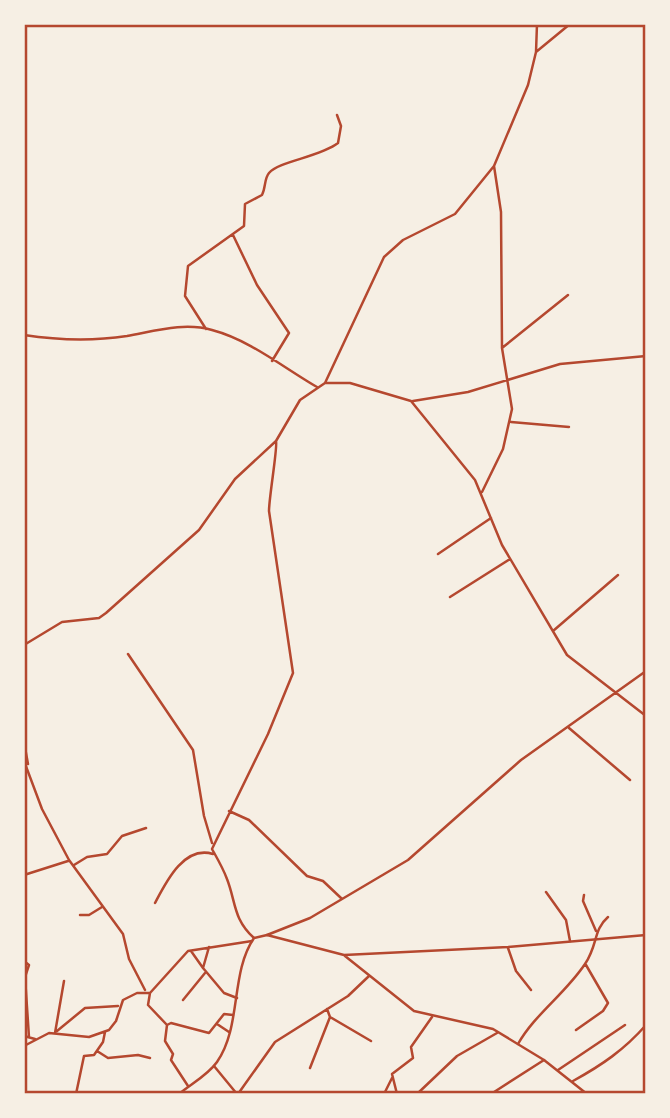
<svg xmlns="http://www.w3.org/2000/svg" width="670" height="1118" font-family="'Space Grotesk',sans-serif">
<rect width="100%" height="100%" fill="#f6efe4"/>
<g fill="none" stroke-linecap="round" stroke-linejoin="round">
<!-- minor -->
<path stroke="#b5482f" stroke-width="2.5" d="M536,52L570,24
M233,235L257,285L289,333L272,361
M206,329L185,296L188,266L244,226L245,204L262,195C266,187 264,179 269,173C279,161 320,157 338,143L341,126L337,115
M24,335C57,340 94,341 127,336C155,331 184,322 212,330C250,340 284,368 317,387
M502,348L568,295
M325,383L384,257L403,240L455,214L494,166L528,85L536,52L537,24
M413,401L468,392L560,364L646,356
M511,422L569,427
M482,492L503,449L512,409L502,348L501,212L494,166
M438,554L491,518
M450,597L510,559
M553,631L618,575
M24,645L62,622L99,618L106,613L199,530L235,479L276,441L300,400L325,383H350L411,401L475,480L502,545L567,655L646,716
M128,654L193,750L204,816L212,843
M569,728L630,780
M24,742L28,764
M24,761L42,809L69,860L123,934L129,959L145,990
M229,811L249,820L307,876L323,881L341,898
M74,865L87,857L107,854L122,836L146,828
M24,875L68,861
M546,892L566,920L570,941
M584,895L583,901L596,931
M155,903C166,882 184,845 213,854
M80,915H89L102,907
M267,935L310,918L408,860L521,760L646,671
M254,938C233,919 236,902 227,879C223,868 217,858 212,849L268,734L293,673L269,511C269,497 278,446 276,441
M209,947L203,968L224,993L237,998
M508,948L516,971L531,990
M191,951L203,968
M24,961L29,965L25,977L29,1037
M150,993L148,1005L167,1025L165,1041L173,1054L171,1060L188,1086
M183,1000L205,973
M327,1009L330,1017L371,1041
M217,1024L229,1032
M167,1025L171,1023L209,1033L224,1014L233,1015
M576,1030L603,1011L608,1003L586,965
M57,1031L85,1008L118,1006
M55,1033L64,981
M24,1036L35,1039
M518,1044C535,1014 565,994 585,964C598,945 593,930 608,917
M24,1046L49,1033L89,1037L109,1030L116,1021L123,1000L137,993H150L188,951L252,941
M97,1051L108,1058L138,1055L150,1058
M214,1066L237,1094
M310,1068L330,1017
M558,1070L625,1025
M573,1081C602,1065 624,1050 646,1025
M76,1094L84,1056L94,1055L103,1042L105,1032
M238,1094L275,1042L348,996L369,976
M384,1094L392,1078
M397,1094L392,1074L413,1058L411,1047L432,1017
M417,1094L457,1056L497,1033
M491,1094L544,1060"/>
<!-- tertiary -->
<path stroke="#b5482f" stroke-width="2.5" d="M345,956L414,1011L493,1029L544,1060L587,1094
M179,1094C191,1084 208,1075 217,1062C242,1026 230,973 254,938L267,935L344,955L508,947L646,935"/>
</g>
<!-- border -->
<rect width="670" height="1118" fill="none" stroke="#f6efe4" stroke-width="52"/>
<rect x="26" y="26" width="618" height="1066" fill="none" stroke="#b5482f" stroke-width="2.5"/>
</svg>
